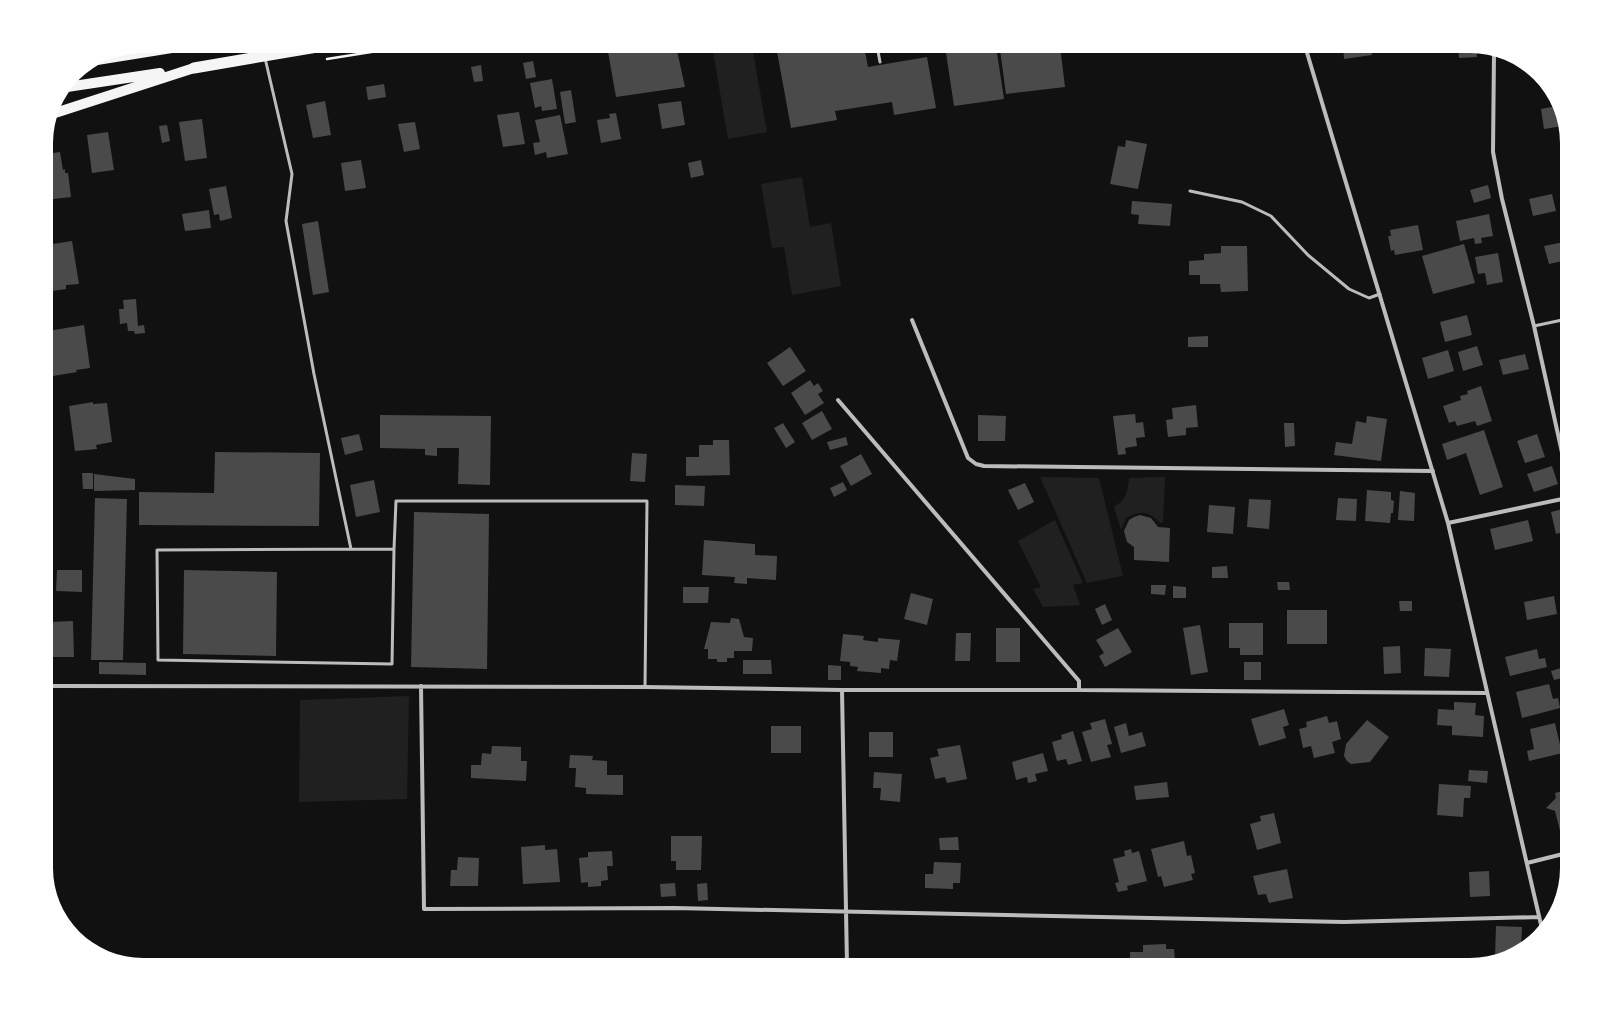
<svg xmlns="http://www.w3.org/2000/svg" width="1613" height="1011" font-family="Rubik,sans-serif">
<rect width="100%" height="100%" fill="#111"/>
<!-- green -->
<path fill="#202020" d="M712,46H752L767,132L728,139Z
M802,177L810,227L831,223L841,286L792,295L784,247L772,248L761,184Z
M1040,477L1099,478L1123,576L1087,583Z
M1165,477L1163,523C1158,523 1157,519 1152,516C1143,510 1135,513 1126,518L1121,530L1114,507C1126,500 1128,491 1129,478Z
M1055,520L1083,583L1073,585L1080,605L1043,607L1033,589L1041,587L1018,541Z
M409,696L407,799L299,802L300,700Z"/>
<!-- building -->
<path fill="#4a4a4a" d="M607,46H676L685,87L616,97Z
M776,46H864L868,67L927,57L936,108L894,115L892,102L835,111L837,120L791,128Z
M945,46H996L1004,99L954,106Z
M1034,46H1060L1065,87L1006,94L1000,50Z
M1343,46H1371L1372,55L1344,59Z
M1385,46H1410V47L1386,51Z
M1458,46L1476,48L1477,57L1459,58Z
M533,61L536,77L526,79L523,63Z
M481,65L483,81L474,82L471,67Z
M552,79L557,109L542,111L541,106L535,108L530,83Z
M384,84L386,97L368,100L366,87Z
M571,90L576,122L565,124L560,92Z
M325,101L331,135L313,138L306,105Z
M681,101L685,125L662,129L658,104Z
M1557,106L1563,126L1544,129L1541,109Z
M519,112L525,144L503,147L497,115Z
M616,113L621,139L601,143L597,120L610,118L609,114Z
M560,115L568,154L547,158L546,152L535,155L533,143L540,142L535,120Z
M202,119L207,158L185,161L179,122Z
M415,122L420,149L404,152L398,124Z
M167,125L170,141L162,143L159,126Z
M108,132L114,170L92,173L87,135Z
M1126,140L1147,144L1138,189L1110,184L1118,146L1125,147Z
M60,152L63,170L65,169V173H68L71,197L46,200V154Z
M361,160L366,188L345,191L341,163Z
M701,160L704,175L691,178L688,163Z
M1488,185L1491,198L1474,203L1470,190Z
M226,186L232,218L220,221L219,214L214,215L209,189Z
M1552,194L1556,211L1533,216L1529,199Z
M1132,201L1172,204L1170,226L1138,224L1139,215L1131,214Z
M209,210L211,228L185,231L182,214Z
M1489,214L1493,236L1481,238L1482,243L1475,244L1474,238L1460,241L1456,221Z
M318,221L329,292L313,295L302,224Z
M1418,225L1423,250L1395,255L1394,250L1391,251L1388,236H1391L1390,230Z
M72,241L79,284L66,285V289L46,292V245Z
M1564,242L1567,260L1549,264L1544,246Z
M1464,244L1475,283L1433,294L1422,256Z
M1221,246H1247L1248,291L1221,292L1220,284H1200V275H1189V261L1204,260V254L1221,253Z
M1498,253L1503,282L1487,285L1485,273L1478,274L1475,257Z
M136,299L138,326L144,325L145,333L135,334L134,331H128L127,323L120,324L119,309H124L123,300Z
M1467,315L1472,335L1445,342L1440,322Z
M84,325L90,368L76,370L77,372L53,376L48,331Z
M1208,336V347H1188V337Z
M1477,346L1483,365L1463,371L1458,352Z
M790,347L806,371L783,386L767,363Z
M1448,350L1454,371L1428,379L1422,358Z
M1525,354L1529,369L1503,375L1499,360Z
M810,380L814,386L818,383L823,391L818,394L824,403L805,415L791,393Z
M1481,386L1492,421L1477,426L1475,421L1457,426L1455,421L1449,423L1443,406L1461,400L1460,396L1468,394L1467,391Z
M93,402V404L107,403L112,442L96,445L97,449L75,451L69,406Z
M1196,405L1198,427L1186,428V435L1168,437L1166,420L1173,419L1172,408Z
M822,411L832,429L812,440L802,423Z
M1135,414L1136,423L1143,422L1145,437L1136,438L1137,446L1125,448L1126,454L1118,455L1113,416Z
M380,415L491,416L490,485L458,484L459,448H437V456L425,455V449L380,448Z
M978,415L1006,416L1005,441H978Z
M1367,416L1387,419L1381,461L1334,455L1336,442L1352,444L1356,421L1366,423Z
M783,423L795,442L786,448L774,428Z
M1284,423H1294L1295,446L1285,447Z
M1484,430L1503,487L1480,495L1466,453L1447,460L1442,444Z
M359,434L363,450L345,455L341,438Z
M1537,434L1545,457L1525,463L1517,441Z
M846,437L848,445L830,450L827,442Z
M713,440H729L730,475L686,476V457H699V445H713Z
M215,452L320,453L319,526L139,525V492L214,493Z
M632,453L647,454L645,482L630,481Z
M861,454L872,474L851,486L840,466Z
M1552,466L1558,484L1534,492L1527,474Z
M82,473H93V489H83Z
M94,474L135,479V490L94,491Z
M374,480L380,512L356,517L350,485Z
M843,482L847,490L834,497L830,488Z
M1025,483L1034,502L1018,510L1008,490Z
M675,485L705,486L704,506L675,505Z
M1367,490L1391,492V500L1394,501L1393,513H1391L1390,523L1365,521Z
M1400,491L1415,493L1414,521L1398,520Z
M95,498L127,499L123,660H91Z
M1338,498L1357,499L1356,521L1336,520Z
M1249,499L1271,500L1269,529L1247,527Z
M1209,505L1235,507L1233,534L1207,532Z
M1567,508V531L1556,534L1551,512Z
M414,512L489,514L487,669L411,667Z
M1140,515L1151,518L1158,527L1170,528L1169,562L1134,560V547L1127,542L1124,531L1129,520L1134,517Z
M1528,520L1533,541L1495,550L1490,529Z
M704,540L755,544V555L777,556L776,580L747,578V584L734,583L735,577L702,575Z
M1227,566L1228,578H1212V567Z
M57,570H82V592L56,591Z
M184,570L277,572L276,656L183,654Z
M1277,582H1289L1290,590H1278Z
M1151,585H1166L1165,595L1151,594Z
M1173,586L1186,587V598H1173Z
M683,587H709L708,603H683Z
M911,593L933,599L927,625L904,619Z
M1554,596L1557,614L1527,620L1524,602Z
M1399,601H1412V611H1400Z
M1105,604L1112,620L1102,625L1095,609Z
M1287,610H1327V644H1287Z
M731,618L739,619L744,637L753,638L752,651H734V658H727V662H717V659H708V649H704L711,622L730,623Z
M73,621L74,657H48V622Z
M1229,623H1263V655H1240V648H1229Z
M1200,625L1208,672L1191,675L1183,628Z
M996,628H1020V662H996Z
M1118,628L1132,652L1105,667L1099,656L1104,653L1096,640Z
M956,633H971L970,661H955Z
M843,634L864,636L863,640L878,642V638L900,640L897,661L890,660L889,669L881,668V673L857,671L858,667L850,666V662L840,661Z
M1400,646L1401,673L1384,674L1383,647Z
M1425,648L1451,649L1449,677L1424,676Z
M1537,649L1539,659L1545,658L1547,667L1510,676L1505,657Z
M743,660H771L772,674H743Z
M99,662L146,663V675L99,674Z
M1244,662H1261V680H1244Z
M828,665L841,666V680H828Z
M1564,667L1567,677L1554,680L1551,671Z
M1549,684L1553,699L1558,698L1560,708L1522,718L1516,692Z
M1454,702L1476,703L1475,715L1484,716L1483,737L1452,735V726L1437,725L1438,709L1454,710Z
M1284,709L1289,725L1283,727L1286,738L1259,746L1251,719Z
M1327,716L1329,723L1337,721L1341,739L1332,742L1335,753L1314,758L1311,746L1303,748L1299,729L1307,727L1306,722Z
M1105,719L1112,744L1107,745L1111,757L1091,762L1082,732L1092,729L1090,723Z
M1367,720L1389,737L1370,762L1351,764L1347,761L1344,756L1346,744Z
M1126,723L1129,736L1142,732L1146,746L1121,753L1114,727Z
M1555,723L1560,745L1567,744V752L1529,761L1527,751L1534,749L1530,729Z
M771,726H801V753H771Z
M1073,731L1082,761L1068,765L1066,759L1057,761L1052,742L1062,739L1061,735Z
M869,732H893V757H869Z
M960,745L967,779L947,783L945,777L935,779L930,758L939,756L937,749Z
M492,746L521,747V761H527L526,781L471,778V765H481L482,753L491,754Z
M1043,753L1048,771L1035,774L1037,781L1028,783L1027,777L1016,780L1012,762Z
M570,755L593,756L592,760L607,761V775H623V795L586,794V788L575,787L576,768H569Z
M1469,770L1488,771L1487,783L1468,781Z
M874,772L902,774L900,802L880,800L881,788H873Z
M1167,782L1169,797L1136,800L1134,786Z
M1439,784L1471,786L1470,798H1464L1463,817L1437,815Z
M1567,790V834L1560,831L1555,811L1546,808L1556,798L1555,793Z
M1274,813L1281,843L1257,850L1250,824L1261,821L1260,816Z
M671,836H702L701,870H676V861H671Z
M958,837L959,850H940L939,838Z
M1184,841L1187,856L1191,855L1195,873L1191,874L1193,880L1164,887L1161,876L1158,877L1151,849Z
M545,845V850L557,849L560,882L523,884L521,847Z
M1131,849L1132,853L1139,851L1147,881L1127,886L1128,890L1118,892L1115,883L1119,882L1113,859L1125,856L1124,851Z
M612,851L613,866H607L608,880L601,881V886L588,887V882L581,883L579,858L588,857V852Z
M458,857L479,858L478,886H450L451,870H457Z
M934,862L961,863L960,883H953V889L925,888V874H933Z
M1287,869L1293,898L1269,903L1266,894L1258,895L1253,876Z
M1489,871L1490,896L1470,897L1469,872Z
M675,883L676,896L661,897L660,884Z
M707,883L708,900L698,901L697,884Z
M1496,926L1522,927L1521,949L1518,952L1495,958Z
M1166,944V949H1174L1175,960L1181,959V965H1130V952H1143V945Z
M1039,959L1056,960V965H1038Z
M1020,963L1031,964V965H1018Z"/>
<g fill="none" stroke-linecap="round" stroke-linejoin="round">
<!-- path -->
<path stroke="#f5f5f5" stroke-width="2.5" d="M327,59L409,46"/>
<!-- service -->
<path stroke="#bcbcbc" stroke-width="3" d="M877,46L880,62
M265,58L292,174L286,221L314,374L351,549
M1190,191L1242,202L1271,216L1308,255L1349,289L1369,298L1380,294
M1534,326L1567,319
M394,549L157,550L158,660L392,664L394,549L396,501H647L645,687"/>
<!-- minor -->
<path stroke="#bcbcbc" stroke-width="4" d="M1305,46L1448,523L1542,929
M1494,53L1493,152L1502,199L1534,326L1567,475
M912,320L968,458L976,464L984,466L1433,471
M838,400L1079,681V690
M1448,523L1567,498
M46,686L645,687L842,690H1079L1487,693
M421,686L424,909L674,908L1344,922L1539,917
M842,690L847,965
M1527,863L1567,853"/>
<!-- primary -->
<path stroke="#f5f5f5" stroke-width="10" d="M97,60L184,46
M67,87L160,73
M52,114L194,68"/>
<!-- trunk -->
<path stroke="#f5f5f5" stroke-width="11" d="M194,68L323,46"/>
</g>
<!-- crop -->
<path d="M0 0H1613V1011H0ZM143 53H1470A90 90 0 0 1 1560 143V868A90 90 0 0 1 1470 958H143A90 90 0 0 1 53 868V143A90 90 0 0 1 143 53Z" fill="#fefefe" fill-rule="evenodd"/>
</svg>
